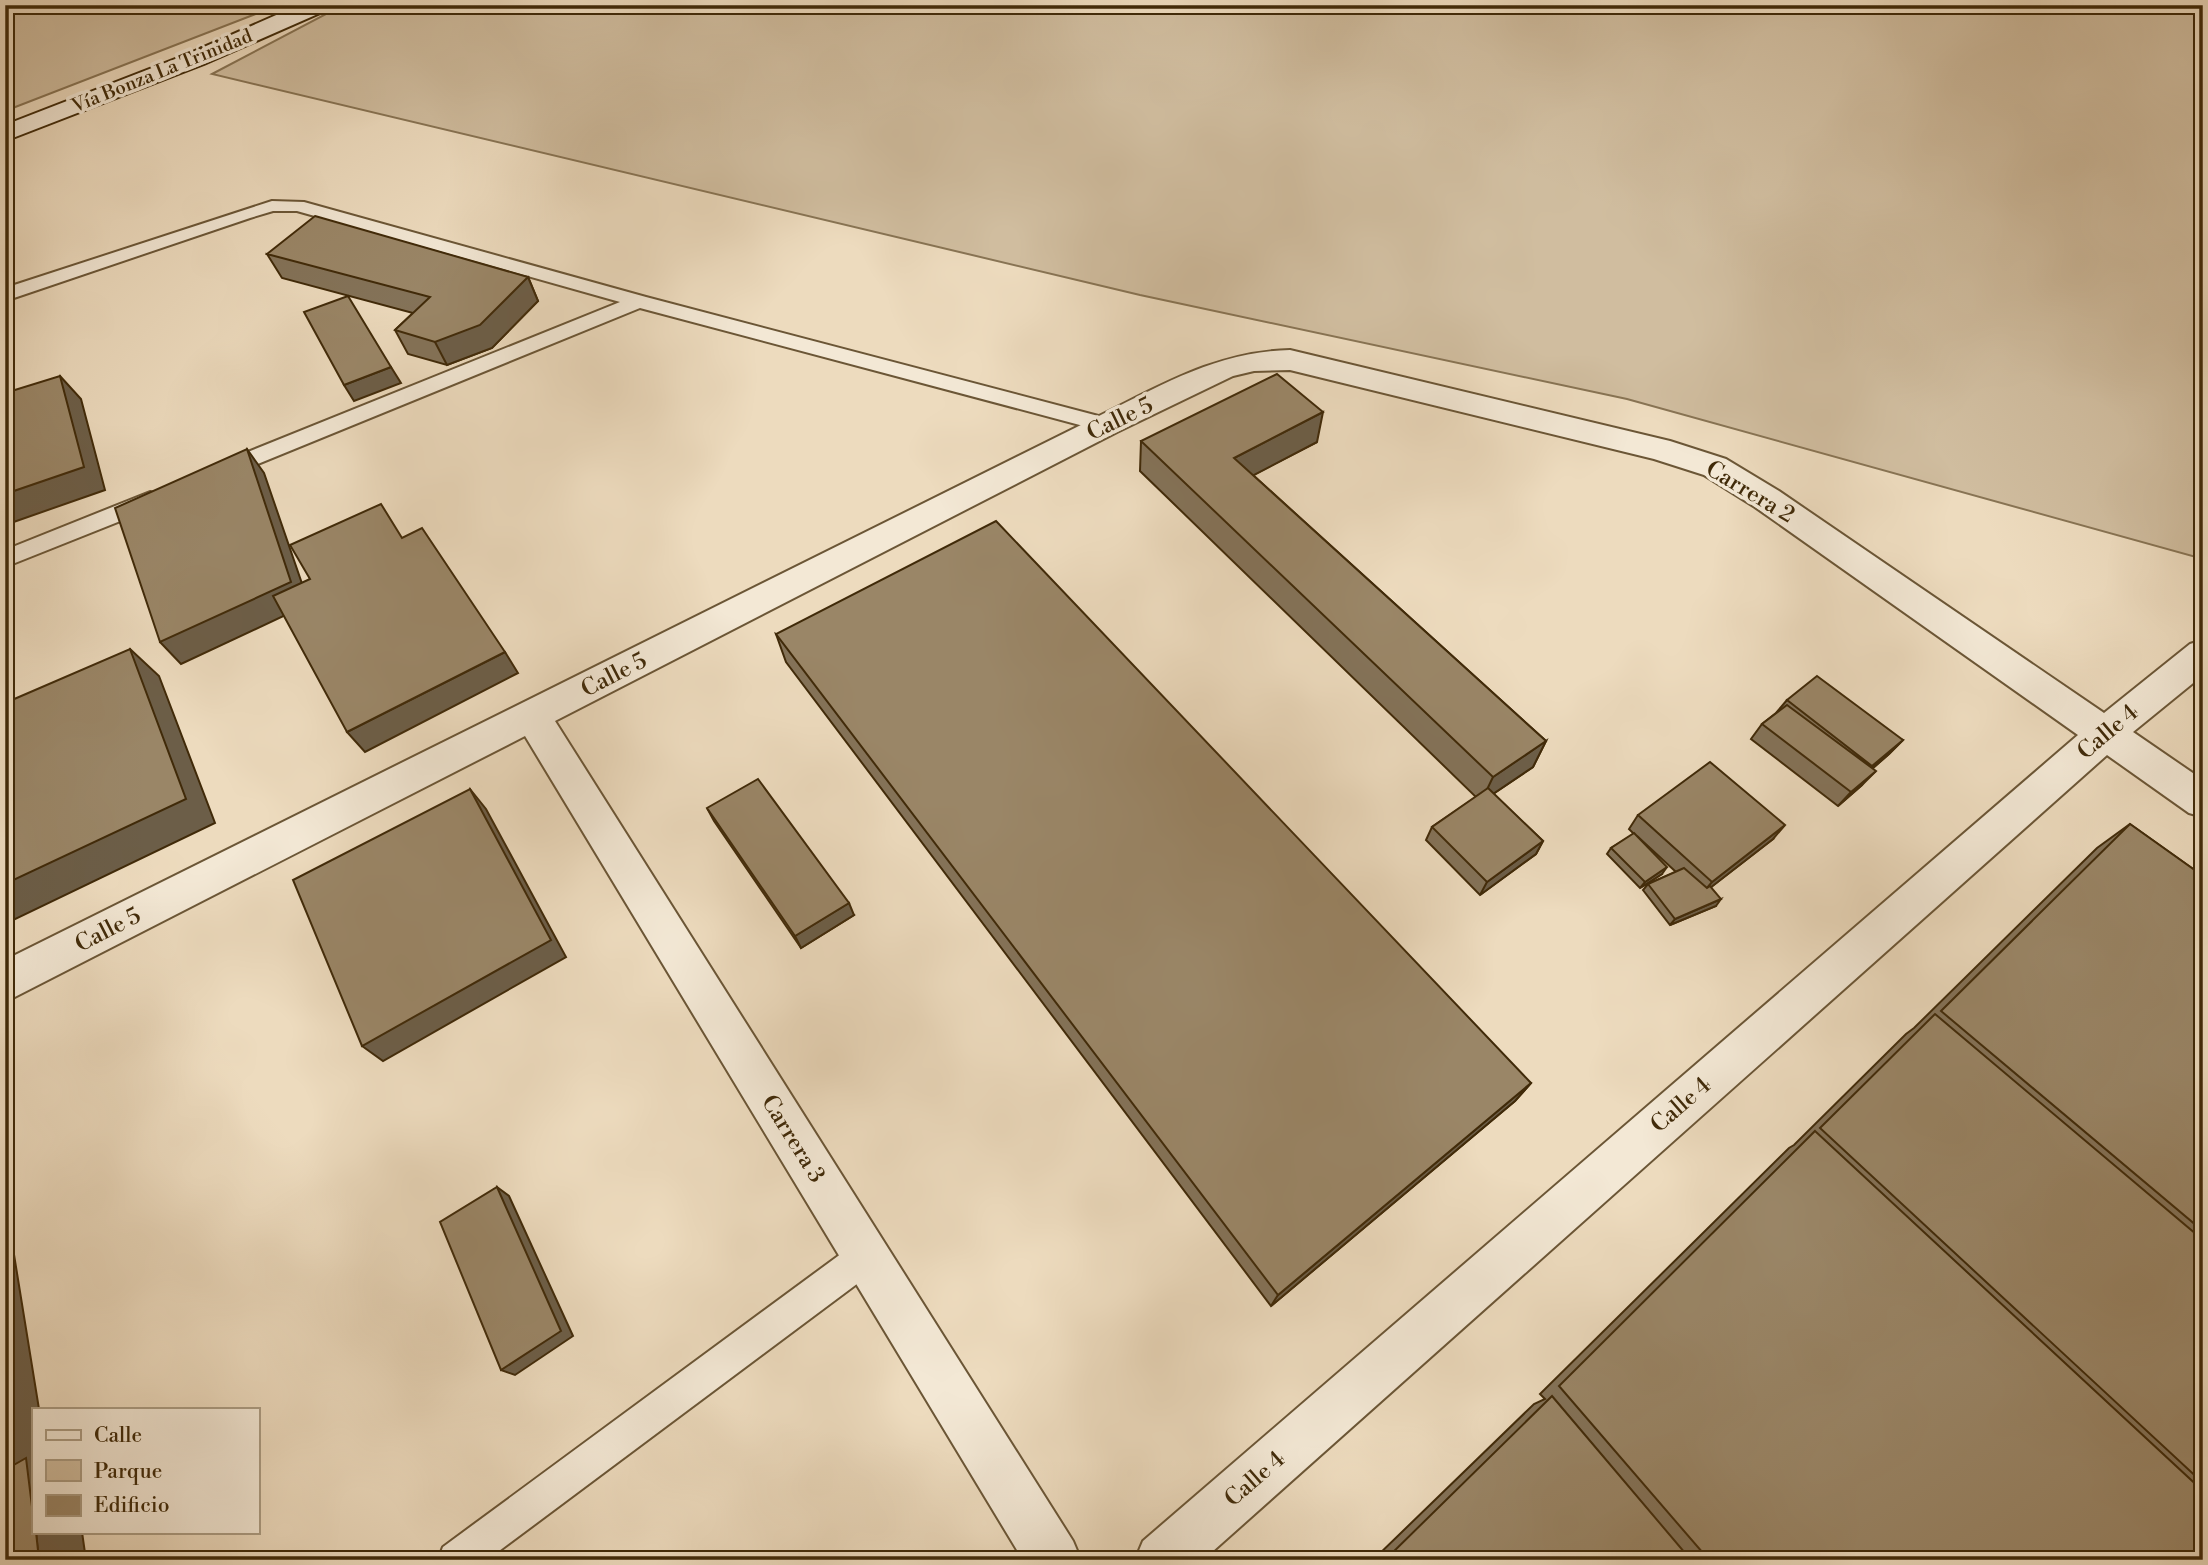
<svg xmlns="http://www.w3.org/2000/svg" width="2208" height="1565" font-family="'Libre Bodoni',serif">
<rect width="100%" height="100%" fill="#eddbbe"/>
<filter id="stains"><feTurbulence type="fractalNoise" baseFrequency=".00286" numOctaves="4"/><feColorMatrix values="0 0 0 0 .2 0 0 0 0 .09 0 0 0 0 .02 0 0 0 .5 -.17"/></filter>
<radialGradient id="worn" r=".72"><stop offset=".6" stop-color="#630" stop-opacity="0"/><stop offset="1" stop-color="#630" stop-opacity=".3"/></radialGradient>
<!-- green -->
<path fill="#d0bd9f" stroke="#887454" stroke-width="2" d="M5,5H279L5,111Z
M343,5H2203V559L1627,399L1140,295L212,74Z"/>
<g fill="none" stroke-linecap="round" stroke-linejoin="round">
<defs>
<path id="lane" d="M272,201L304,202L646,297L1106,418L1114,420L1117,425L1114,430L1106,432L640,308L221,479L213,476L210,471L213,466L620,302L297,211H273L250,218L5,301V288Z
M150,492L158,494L161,500L158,506L5,567V550Z
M865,1241L877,1245L881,1257L877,1269L487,1560H438L443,1547L853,1245Z"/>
<path id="street" d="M1290,350L1670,441L1726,459L1779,491L2104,713L2190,644L2203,640V675L2133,732L2203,780V817L2189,813L2107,755L1203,1560H1135L1143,1541L2078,735L1755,507L1704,475L1654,459L1290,370L1254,371L1233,376L1117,432L555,721L1073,1541L1081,1560H1023L525,736L5,1002V960L1095,418C1161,386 1215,352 1290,350Z"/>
<path id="secondary" d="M299,5H330L327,10L204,64L5,141V125L188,54Z"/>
</defs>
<!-- lane casing -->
<use href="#lane" stroke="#6b5636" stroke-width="4"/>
<!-- street casing -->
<use href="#street" stroke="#6b5636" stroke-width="4"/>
<!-- secondary casing -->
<use href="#secondary" stroke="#402a09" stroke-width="4"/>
<!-- lane -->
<use href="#lane" fill="#f3e8d5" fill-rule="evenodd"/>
<!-- street -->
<use href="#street" fill="#f3e8d5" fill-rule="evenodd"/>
<!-- secondary -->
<use href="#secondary" fill="#f3e8d5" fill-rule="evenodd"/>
</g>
<!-- wall -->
<path fill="#847359" stroke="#402a09" stroke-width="2" d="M267,254L528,277L538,301L492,348L447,365L408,354L395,330L413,313L282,278Z
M1141,441L1317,442L1253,475L1546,741L1533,767L1493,794L1543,841L1536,854L1480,895L1426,840L1432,827L1476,797L1140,471Z
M776,634L1531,1083L1515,1101L1271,1306L786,662Z
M1787,700L1903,740L1889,754L1872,769L1862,785L1838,806L1751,739L1762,724L1776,713Z
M707,808L854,915L801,948L714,821Z
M1638,815L1773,839L1711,887L1716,906L1670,925L1643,890L1648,884L1676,872L1637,836L1662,874L1640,888L1607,854L1611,848L1634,834L1629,829Z
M2130,824L2203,876V1560H1373L1534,1404L1545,1399L1540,1394L1789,1148L1794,1145L1906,1034L1914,1028L2097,848Z"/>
<!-- shaded-wall -->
<path fill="#6c5e48" stroke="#402a09" stroke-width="2" d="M528,277L538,301L492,348L447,365L435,342Z
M391,367L401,383L354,401L344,385Z
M60,376L81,399L105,490L5,525V494Z
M1323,412L1317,442L1231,487L1234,458Z
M247,449L264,473L309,604L181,664L160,642Z
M130,649L159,676L215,823L5,924V884Z
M505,652L518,673L365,752L347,732Z
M1903,740L1889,754L1859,780L1872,766Z
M1546,741L1533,767L1481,802L1493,777Z
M1876,771L1862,785L1838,806L1851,792Z
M470,789L486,809L566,957L383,1061L362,1046Z
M1785,825L1773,839L1701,895L1712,882Z
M1543,841L1536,854L1480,895L1487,882Z
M1667,867L1662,874L1640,888L1645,882Z
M1721,899L1716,906L1670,925L1675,919Z
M849,903L854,915L801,948L795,936Z
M1531,1083L1515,1101L1271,1306L1278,1295Z
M497,1187L509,1196L573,1336L515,1375L501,1370Z
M5,1199L39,1409H33V1515L5,1484Z
M36,1532H82L86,1560H39Z"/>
<!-- building -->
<path fill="#9a8667" stroke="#402a09" stroke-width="2" d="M315,216L528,277L480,325L435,342L395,330L430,297L267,254Z
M348,296L391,367L344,385L304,312Z
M1277,374L1323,412L1234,458L1546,741L1493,777L1141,441Z
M60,376L84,467L5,494V393Z
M247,449L291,582L160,642L115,508Z
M381,504L402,538L422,528L505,652L347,732L273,596L310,579L290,545Z
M996,521L1531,1083L1278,1295L776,634Z
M130,649L186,799L5,884V703Z
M1817,676L1903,740L1872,766L1787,700Z
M1787,705L1876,771L1851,792L1762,724Z
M1710,762L1785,825L1712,882L1638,815Z
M758,779L849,903L795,936L707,808Z
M1488,788L1543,841L1487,882L1432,827Z
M470,789L551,940L362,1046L293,880Z
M2130,824L2203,876V1231L1941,1011Z
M1634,833L1667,867L1645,882L1611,848Z
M1684,868L1707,888L1710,886L1721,899L1675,919L1648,884Z
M1935,1014L2203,1240V1483L1820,1128Z
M1815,1131L2203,1491V1560H1709L1559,1386Z
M497,1187L561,1331L501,1370L440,1222Z
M1552,1396L1691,1560H1385Z
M26,1458L33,1515V1532H36L39,1560H5V1470Z"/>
<g text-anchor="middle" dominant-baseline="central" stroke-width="7" stroke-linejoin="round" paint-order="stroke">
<!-- far-street labels -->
<g font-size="19" fill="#402a09" stroke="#f3e8d5">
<text transform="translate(162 71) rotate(-22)">Vía Bonza La Trinidad</text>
</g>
<!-- street labels -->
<g font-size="23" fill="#402a09" stroke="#f3e8d5">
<text transform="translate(1120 419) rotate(-26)">Calle 5</text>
<text transform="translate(1750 492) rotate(31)">Carrera 2</text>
<text transform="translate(614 675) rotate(-27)">Calle 5</text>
<text transform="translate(2108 732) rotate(-40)">Calle 4</text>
<text transform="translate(108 930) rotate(-27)">Calle 5</text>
<text transform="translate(1681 1105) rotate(-41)">Calle 4</text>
<text transform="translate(793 1139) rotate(58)">Carrera 3</text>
<text transform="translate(1255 1479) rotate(-41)">Calle 4</text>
</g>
</g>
<!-- margin -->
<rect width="2208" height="1565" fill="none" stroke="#eddbbe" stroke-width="28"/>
<rect x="7" y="7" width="2194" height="1551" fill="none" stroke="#402a09" stroke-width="3.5"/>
<rect x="14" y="14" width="2180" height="1537" fill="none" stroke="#402a09" stroke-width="2"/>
<!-- legend -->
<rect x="32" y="1408" width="228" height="126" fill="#f3e8d5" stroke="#ab9c83" stroke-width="2"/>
<rect x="46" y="1430" width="35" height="10" fill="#f3e8d5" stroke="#ab9c83" stroke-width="2"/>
<text x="94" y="1442" font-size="21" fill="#402a09">Calle</text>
<rect x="46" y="1460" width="35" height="21" fill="#d0bd9f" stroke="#ab9c83" stroke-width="2"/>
<text x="94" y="1478" font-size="21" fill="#402a09">Parque</text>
<rect x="46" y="1495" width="35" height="21" fill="#9a8667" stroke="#ab9c83" stroke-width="2"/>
<text x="94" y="1512" font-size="21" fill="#402a09">Edificio</text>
<rect width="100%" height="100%" filter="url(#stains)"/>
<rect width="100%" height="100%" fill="url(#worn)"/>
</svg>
